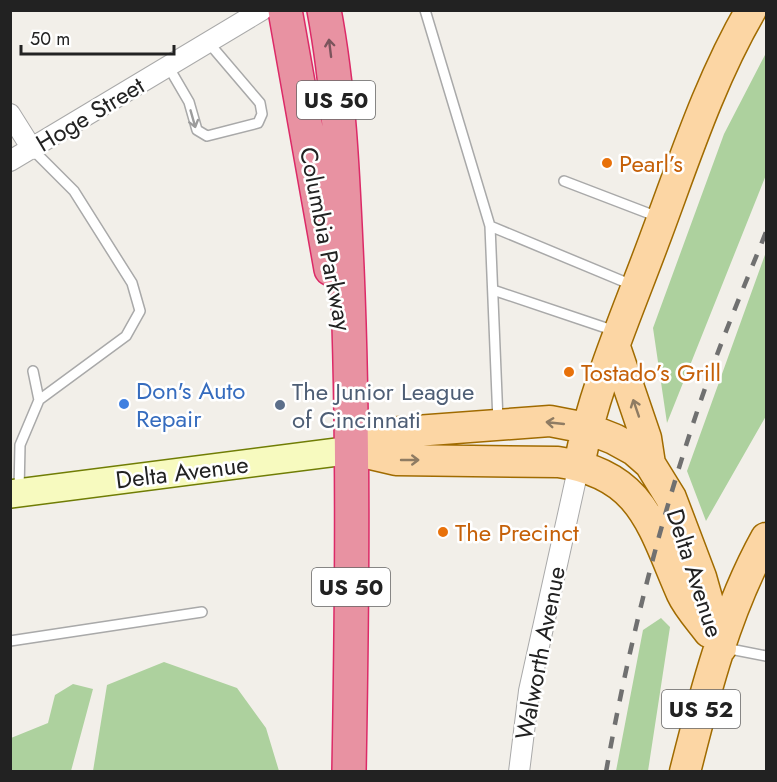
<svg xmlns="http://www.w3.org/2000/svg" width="777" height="782" font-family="Jost,sans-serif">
<rect width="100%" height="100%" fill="#f2efe9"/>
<!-- forest -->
<path fill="#add19e" d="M766,53V175L667,423L653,328L724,134Z
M766,252V416L706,521L687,471Z
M661,618L670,627L648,771H616L643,630Z
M164,662L237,688L266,728L279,771H93L107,685Z
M73,684L93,689L71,771H11V738L48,723L55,695Z"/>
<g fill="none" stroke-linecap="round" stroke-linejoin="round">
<defs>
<path id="lane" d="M425,10L490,226L498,421
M168,66L189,102L197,130L207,136L258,123L262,114L260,103L208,42
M32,149L74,191L132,283L140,311L126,336L39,400
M564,181L658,217
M490,226L632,285
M493,290L615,331
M19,491L20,445L39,400L33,371
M10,641L202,612
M725,648L766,656"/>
<path id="street" d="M10,114L32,149
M10,161L262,10
M519,772L529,691L579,465"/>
<path id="secondary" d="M10,494L353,450"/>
<path id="primary" d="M615,347L646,438L650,464
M353,450L389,433L550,421L586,428L614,439L634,450L650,464L671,498L701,577L721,648
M353,450L396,460L558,462C643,474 652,526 682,594C688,607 700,620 709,632
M579,465C594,388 627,314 654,241C683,164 709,82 751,10
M685,772C705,692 726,610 766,538"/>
<path id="highway" d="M285,10L331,269
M324,10C340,95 343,182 347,268C354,436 352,603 349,772"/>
</defs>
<!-- lane casing -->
<use href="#lane" stroke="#a9a9a9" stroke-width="12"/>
<!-- street casing -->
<use href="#street" stroke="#a9a9a9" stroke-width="22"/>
<!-- secondary casing -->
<use href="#secondary" stroke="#707d05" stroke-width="30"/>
<!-- primary casing -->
<use href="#primary" stroke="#a06b00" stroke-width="33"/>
<!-- highway casing -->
<use href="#highway" stroke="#dc2a67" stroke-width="36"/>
<!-- lane -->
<use href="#lane" stroke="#fff" stroke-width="9"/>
<!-- street -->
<use href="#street" stroke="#fff" stroke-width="20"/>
<!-- secondary -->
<use href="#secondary" stroke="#f7fabf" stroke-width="27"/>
<!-- primary -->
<use href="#primary" stroke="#fcd6a4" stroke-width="30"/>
<!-- highway -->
<use href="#highway" stroke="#e892a2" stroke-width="33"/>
<!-- rail -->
<path stroke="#707070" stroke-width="4.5" stroke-dasharray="12 12" stroke-linecap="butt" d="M606,772C631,632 666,496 714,363C730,319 749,275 766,232"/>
</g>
<!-- one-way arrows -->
<defs><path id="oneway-shaft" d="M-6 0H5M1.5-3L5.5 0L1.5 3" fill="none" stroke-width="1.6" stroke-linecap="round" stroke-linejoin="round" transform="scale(1.5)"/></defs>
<use stroke="#7b545c" href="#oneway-shaft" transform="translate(330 48) rotate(-97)"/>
<use stroke="#9c9c9c" href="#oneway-shaft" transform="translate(193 119) rotate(74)"/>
<g stroke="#8f7c63">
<use href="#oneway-shaft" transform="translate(636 408) rotate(-109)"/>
<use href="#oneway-shaft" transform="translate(555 423) rotate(-174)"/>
<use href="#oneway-shaft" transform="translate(410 460)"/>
</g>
<!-- markers -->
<g fill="#e8710a" stroke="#fff" stroke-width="2">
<circle cx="607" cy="163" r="6"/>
<circle cx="569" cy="372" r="6"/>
<circle cx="443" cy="532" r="6"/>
</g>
<circle fill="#3f7fe0" stroke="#fff" stroke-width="2" cx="124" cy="404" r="6"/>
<circle fill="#5c6f8a" stroke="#fff" stroke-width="2" cx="280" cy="405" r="6"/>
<g text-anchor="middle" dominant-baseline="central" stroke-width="5" stroke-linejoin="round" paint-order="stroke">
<!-- shield labels -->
<g fill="#fff" stroke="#646464" stroke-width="1.5">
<rect x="297" y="81" width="78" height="38" rx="4.5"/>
<rect x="312" y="568" width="78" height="38" rx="4.5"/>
<rect x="662" y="690" width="78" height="38" rx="4.5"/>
</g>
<g font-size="22" font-weight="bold" fill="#222">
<text x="336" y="100">US 50</text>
<text x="351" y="587">US 50</text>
<text x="701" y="709">US 52</text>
</g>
<!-- street labels -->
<g font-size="24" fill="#222" stroke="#fff">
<text transform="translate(90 114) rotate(-31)">Hoge Street</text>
<text transform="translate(326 239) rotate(79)">Columbia Parkway</text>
<text transform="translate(182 472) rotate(-7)">Delta Avenue</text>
<text transform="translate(695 573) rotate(72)">Delta Avenue</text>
<text transform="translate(540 653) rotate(-79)">Walworth Avenue</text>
</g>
<!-- food labels -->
<g font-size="24" fill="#c56008" stroke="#fff" text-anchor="start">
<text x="619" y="163">Pearl’s</text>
<text x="581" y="372">Tostado’s Grill</text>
<text x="455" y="532">The Precinct</text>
</g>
<!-- shop labels -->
<g font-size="24" fill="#366cbe" stroke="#fff" text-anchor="start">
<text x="136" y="390">Don's Auto<tspan x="136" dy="28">Repair</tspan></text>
</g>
<!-- service labels -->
<g font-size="24" fill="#4e5e75" stroke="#fff" text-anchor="start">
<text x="292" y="391">The Junior League<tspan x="292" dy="28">of Cincinnati</tspan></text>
</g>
</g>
<!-- border -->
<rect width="777" height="782" fill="none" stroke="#222222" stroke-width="24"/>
<!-- scale -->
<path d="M21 45v9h153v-9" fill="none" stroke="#222222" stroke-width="3"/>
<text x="30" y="45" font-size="18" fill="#222222" stroke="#ffffff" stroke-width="4.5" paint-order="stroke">50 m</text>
</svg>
